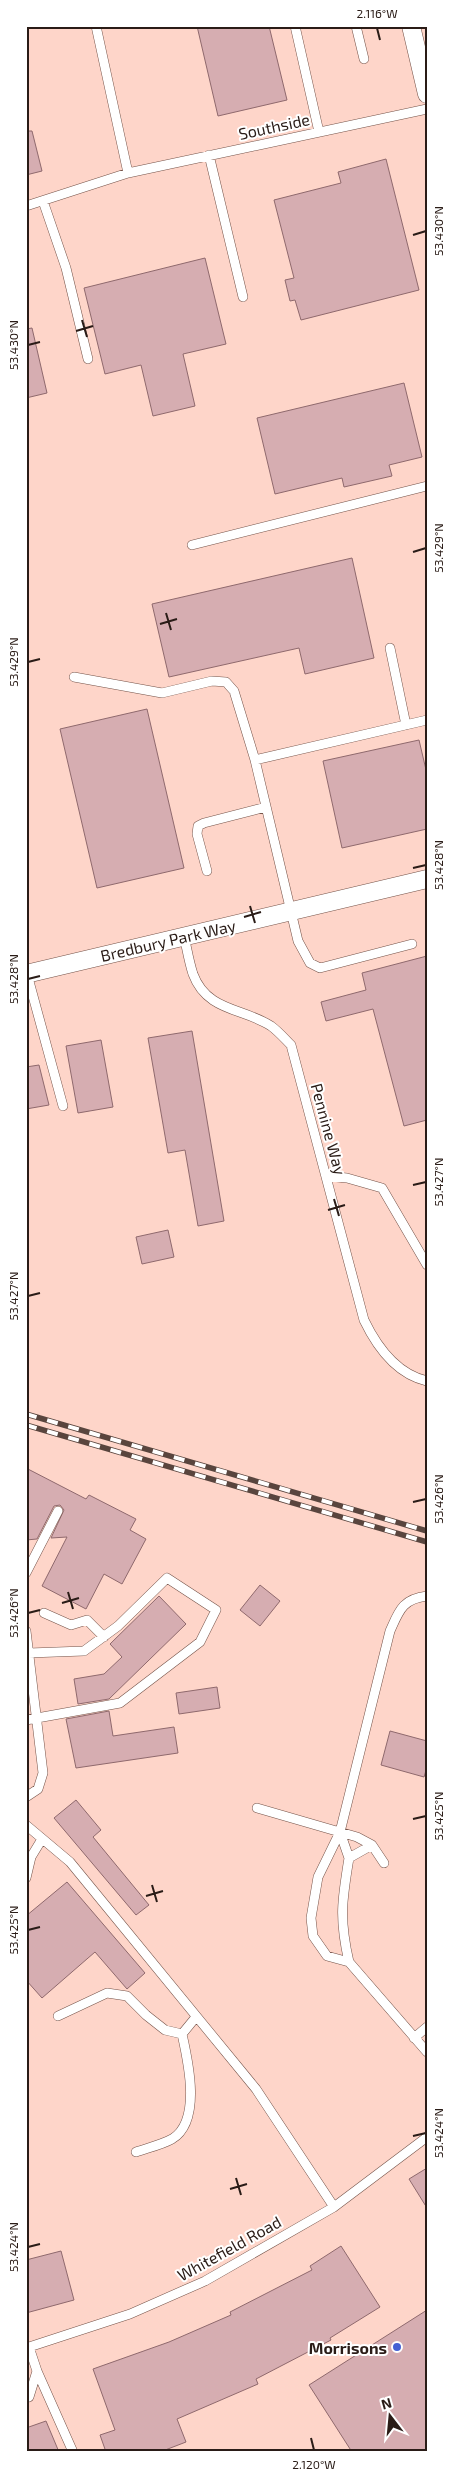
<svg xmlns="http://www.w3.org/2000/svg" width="453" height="2478" font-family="'Exo 2',sans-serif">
<rect width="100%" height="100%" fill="#fed5c9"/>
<!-- building -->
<path fill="#d6adb1" stroke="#8f696d" d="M197,26H269L287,100L218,116Z
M26,131H32L42,171L26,175Z
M386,159L419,290L301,320L295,300L290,301L285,280L294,278L274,200L341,183L338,172Z
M205,258L226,344L183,354L195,406L153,416L141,365L105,374L84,288Z
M32,328L47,393L26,398V329Z
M404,383L422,457L389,465L392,476L344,487L342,478L275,494L257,418Z
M352,558L374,658L305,674L299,648L169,677L152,604Z
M147,709L184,868L97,888L60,729Z
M419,740L427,774V829L342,848L323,761Z
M427,956V1120L404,1126L373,1009L326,1021L321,1002L366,990L362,973Z
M192,1031L224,1221L198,1226L185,1150L168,1153L148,1038Z
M101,1040L113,1107L78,1113L66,1046Z
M39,1065L49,1105L26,1109V1067Z
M168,1230L174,1257L142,1264L136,1237Z
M26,1468L86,1499L89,1495L136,1519L130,1530L146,1539L122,1584L104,1574L86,1609L42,1586L67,1537L51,1538L64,1510L60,1505L54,1506L37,1539L26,1540Z
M260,1585L280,1601L260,1626L240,1610Z
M159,1596L186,1624L109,1699L78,1704L74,1679L104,1674L122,1657L110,1644Z
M217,1687L220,1708L179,1714L176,1693Z
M109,1711L113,1736L174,1727L178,1753L76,1768L66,1719Z
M390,1731L427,1741V1767L424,1777L381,1765Z
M76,1800L101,1830L93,1837L149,1905L136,1915L54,1818Z
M67,1882L145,1973L127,1989L95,1952L42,1998L26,1980V1916Z
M427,2168V2208L409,2179Z
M341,2246L380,2307L330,2338L331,2340L256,2379L258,2384L177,2419L186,2442L160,2452H106L100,2435L115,2430L93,2369L169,2342L231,2315L230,2312L312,2270L310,2266Z
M61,2251L74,2300L26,2313V2260Z
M427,2310V2452H352L309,2385Z
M46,2421L59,2452H26V2428Z"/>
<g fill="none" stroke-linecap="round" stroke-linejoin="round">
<defs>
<path id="service" d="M96,26L128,173
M295,26L319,132
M356,26L364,59
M209,155L243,297
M43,201L66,268L88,359
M26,206L128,173L427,109
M192,545L427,486
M390,648L406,725
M74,677L162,693L212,681L226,682L234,691L255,760L298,941L310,963L320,968L412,944
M255,760L427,720
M207,871L197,834L198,826L204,823L266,807
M184,936C187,949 189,962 193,974C207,1012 244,1008 271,1026C278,1031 285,1039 291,1045L364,1320C377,1347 396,1374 427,1381
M27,974L63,1106
M326,1176L347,1178L382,1188L427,1265
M26,1573L58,1511
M427,1596C402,1599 399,1611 390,1631L340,1832L318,1877L311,1918L313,1936L327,1956L349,1962L427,2052
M44,1613L71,1625L87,1620L104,1637
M26,1631L43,1773L38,1789L26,1797
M26,1720L120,1703L200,1642L216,1610L167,1578L118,1626L84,1651L29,1653
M257,1808L357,1837L372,1845L384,1863
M26,1825L70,1862L256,2089L334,2207
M340,1832L349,1858
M26,1878L31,1857L42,1839
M349,1962C339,1919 342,1900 349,1858L372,1845
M58,2016L107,1993L127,1996L146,2015L165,2030L182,2034
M414,2038L427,2027
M136,2152C147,2148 161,2145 172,2139C202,2121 188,2061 182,2034L196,2017
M26,2348L130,2314L205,2281L334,2207L427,2137
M37,2371L73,2452
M26,2398L29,2397L37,2371L29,2347"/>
<path id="minor" d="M411,26L427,94
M26,974L427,879"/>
</defs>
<!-- service casing -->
<use href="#service" stroke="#755349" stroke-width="10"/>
<!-- minor casing -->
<use href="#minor" stroke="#755349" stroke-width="19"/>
<!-- service -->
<use href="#service" stroke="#fff" stroke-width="9"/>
<!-- minor -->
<use href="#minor" stroke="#fff" stroke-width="18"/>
<defs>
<path id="rail" d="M26,1414L427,1531
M26,1425L427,1542"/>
</defs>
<!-- rail casing -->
<use href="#rail" stroke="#59453e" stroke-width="5.5"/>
<!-- rail -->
<use href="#rail" stroke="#fff" stroke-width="4" stroke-dasharray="11" stroke-linecap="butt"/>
</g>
<!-- ticks -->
<path fill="none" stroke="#2a1c17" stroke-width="2" d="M377,28L380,40M413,235L426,231M82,320L87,337M76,331L93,326M28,345L40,342M413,552L426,548M166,613L171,630M160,624L177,619M28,662L40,659M413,868L426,865M250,906L255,923M244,917L261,912M28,979L40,976M413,1185L426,1182M334,1199L339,1216M328,1210L345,1205M28,1296L40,1293M413,1502L426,1499M68,1592L73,1609M62,1603L79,1598M28,1613L40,1610M413,1819L426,1816M152,1885L157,1902M146,1896L163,1891M28,1930L40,1927M413,2136L426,2133M236,2178L241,2195M230,2189L247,2184M28,2247L40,2244M311,2438L314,2450"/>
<!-- markers -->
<circle fill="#4461d4" stroke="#fff" stroke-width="2" cx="397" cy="2347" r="5"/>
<g text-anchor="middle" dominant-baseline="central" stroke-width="4" stroke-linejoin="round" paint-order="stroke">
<!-- street labels -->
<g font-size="16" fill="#2a1c17" stroke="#fff">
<text transform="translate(274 126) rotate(-12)">Southside</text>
<text transform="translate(168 940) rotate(-13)">Bredbury Park Way</text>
<text transform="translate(329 1129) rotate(75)">Pennine Way</text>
<text transform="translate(229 2248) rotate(-29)">Whitefield Road</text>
</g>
<!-- poi labels -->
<g font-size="16" font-weight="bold" fill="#2a1c17" stroke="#fff" text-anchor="end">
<text x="387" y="2347">Morrisons</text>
</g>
</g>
<!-- border -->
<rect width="453" height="2478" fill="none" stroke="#ffffff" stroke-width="55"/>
<!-- north arrow -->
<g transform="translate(390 2416) rotate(344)" stroke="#ffffff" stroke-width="4" paint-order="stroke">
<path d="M0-4L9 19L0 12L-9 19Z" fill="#2a1c17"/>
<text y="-8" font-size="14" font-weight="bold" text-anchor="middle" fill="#2a1c17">N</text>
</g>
<rect x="28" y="28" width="398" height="2422" fill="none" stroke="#2a1c17" stroke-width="2"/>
<g font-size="12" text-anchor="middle" fill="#2a1c17">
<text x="377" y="18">2.116°W</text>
<text transform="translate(439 231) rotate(-90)" y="4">53.430°N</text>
<text transform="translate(14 345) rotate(-90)" y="4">53.430°N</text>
<text transform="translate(439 548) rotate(-90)" y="4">53.429°N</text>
<text transform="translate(14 662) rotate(-90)" y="4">53.429°N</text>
<text transform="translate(439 865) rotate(-90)" y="4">53.428°N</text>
<text transform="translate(14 979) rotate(-90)" y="4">53.428°N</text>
<text transform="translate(439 1182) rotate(-90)" y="4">53.427°N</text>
<text transform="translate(14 1296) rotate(-90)" y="4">53.427°N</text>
<text transform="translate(439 1499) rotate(-90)" y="4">53.426°N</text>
<text transform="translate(14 1613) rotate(-90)" y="4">53.426°N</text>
<text transform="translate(439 1816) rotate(-90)" y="4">53.425°N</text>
<text transform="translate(14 1930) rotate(-90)" y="4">53.425°N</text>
<text transform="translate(439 2133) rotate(-90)" y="4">53.424°N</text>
<text transform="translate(14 2247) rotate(-90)" y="4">53.424°N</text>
<text x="314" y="2469">2.120°W</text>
</g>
</svg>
